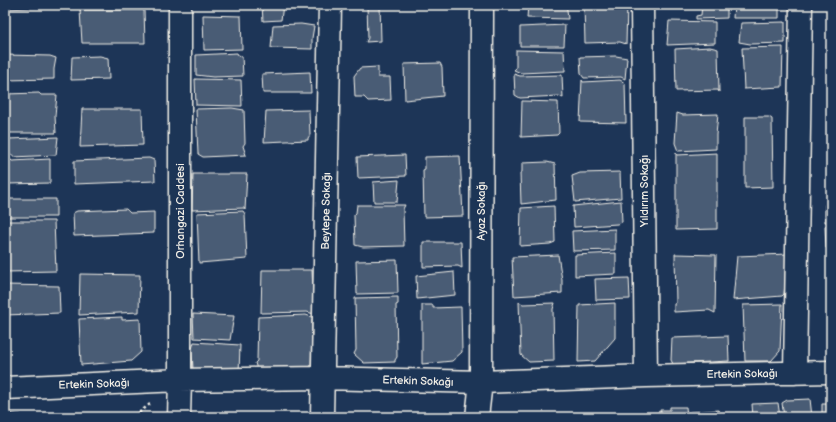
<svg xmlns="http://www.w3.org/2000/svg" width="836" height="422" font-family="'Balsamiq Sans',sans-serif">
<rect width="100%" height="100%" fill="#1d3557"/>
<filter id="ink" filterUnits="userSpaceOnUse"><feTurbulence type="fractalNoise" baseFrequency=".025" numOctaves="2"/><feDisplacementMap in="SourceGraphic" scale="8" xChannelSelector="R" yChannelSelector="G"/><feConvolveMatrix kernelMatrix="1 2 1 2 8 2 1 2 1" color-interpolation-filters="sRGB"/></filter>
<g filter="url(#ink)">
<!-- building -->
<path fill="#485b74" stroke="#f4f1e8" d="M5,5H56V7L5,9Z
M81,5H144V6H80Z
M262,5H283L281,20L263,21Z
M367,5H380L381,41L366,42L368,38Z
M528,5H566L567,10L568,19L527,18Z
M584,5H627L626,44L620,42L585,43Z
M702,5H727V18L696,19V16L701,15Z
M734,5H779V18H733Z
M80,10H144L145,43H82Z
M203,15L241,16L242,49L204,50Z
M669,21L715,22V43L667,45Z
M785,22V43L750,44L739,42L741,23Z
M301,24L314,26L312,38V49L271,48L273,25Z
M565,25L564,46H520V27Z
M827,45L831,46V68H827Z
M710,47L718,49L719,92L718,90L676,91L675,49Z
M783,47L782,87L744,89L742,48Z
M516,50L564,51L565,71L521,73L514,70L516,68Z
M237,53L238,55L242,56L243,76L213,77L196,75V55Z
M5,55L50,56L56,58L54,69V79L5,80Z
M100,56L108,58L109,79L71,80L72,57Z
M616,56L627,58L625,79L621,77L584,78L581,74L580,57Z
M440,63L442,67L443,96L405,100L404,64Z
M378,67V77H390L391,100L368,101L364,97H355L354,76L360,68Z
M310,72L311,93H263L262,74Z
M828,72H831V95H828Z
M514,74L520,76L562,75L563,98L559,96L520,98L515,95Z
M195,79L241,80L242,106L196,105Z
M582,80L583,82L620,80L625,83L626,123L580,122Z
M39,93L41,95H57L55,116L56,133H5V94Z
M522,101L558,102L559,133L557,135L521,137Z
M232,108L244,110L245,143L243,146L246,155L203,157L198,154L196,109Z
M82,109H142L143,145L80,147Z
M309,110L310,135L308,138V140L264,142L266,111Z
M677,113L683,115L718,114L716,135V149L678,151L675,143Z
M745,117H769L772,119L773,187L745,188Z
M5,136H9V139L58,137L56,155L13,157V155H5Z
M676,153L677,155L717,153V229L676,230Z
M405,155L406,176L358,178L357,157Z
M460,156L463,216L424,217L423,170L425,169V157Z
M9,158L12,161L50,159V183L7,184Z
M149,158L154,160L155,181L74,184V161Z
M547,162L555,164L556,200L521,204L520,173L522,172V163Z
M620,172L621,198L575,202L572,176L580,173Z
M193,174H247L245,210L244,208L192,210Z
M399,180L397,202H374L373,182Z
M5,199H56V217H5Z
M621,201L622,222L617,224L574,227L573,206Z
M827,201H831V222H825V205Z
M357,205H405L403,209L404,246L363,247L355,245L354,215L356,213Z
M554,206L555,242L550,244L520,246L521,208Z
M126,209L130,213L154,212V233L74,236L73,213L77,211Z
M243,211L245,214L247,259L199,263L197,213Z
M5,221H54L56,271L5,272Z
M831,225V248H826L825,226Z
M615,229V250L573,251L572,231Z
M423,242H461L462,268L458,266L423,267Z
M616,253V274L575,276V255Z
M675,254L716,255L715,313L709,310L674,312V304L676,303Z
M788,254L784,294L782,296L733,300L737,256Z
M558,255L562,280V293L514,296L512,257Z
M397,260L398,293L357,294L356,261Z
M829,263H831V301Z
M262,270H312L314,314L307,312L261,313Z
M454,272L455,295L417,299L416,276Z
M80,274L140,275L139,312L79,315Z
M629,278L630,299L596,300L595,279Z
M5,285L59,286L60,313L5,315Z
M398,297V304L396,305L397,357L395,360V362L364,363L354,354L356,350L355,298Z
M519,302L523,304L555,303L553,309L554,361L529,362L521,355Z
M615,303V338L595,361L578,362L579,305Z
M782,304L780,351L771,361H745L743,305Z
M422,305H433V308L461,307L462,352L452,361L422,364Z
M831,305V354L830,352L829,315L831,313Z
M193,314L234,316L230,340L194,338Z
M306,315L314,318L312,319L311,373L258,372L255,363L257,361L258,317Z
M122,317V320L140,319L141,352L131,361L81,365L79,319Z
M728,336L729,361L673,364L671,360L672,338Z
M194,342L240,345L239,373L193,370L192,349Z
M810,399L812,417H784L782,403L787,400Z
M778,403L780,417H753L752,404Z
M822,404H831V417H815L822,413Z
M670,407H686L687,417H661L660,410H670Z
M719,410V417H690V412Z
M626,412V417H600V413Z
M630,412L656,413L657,417H630Z
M5,413L21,415V417H5Z
M748,414L749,417H730Z"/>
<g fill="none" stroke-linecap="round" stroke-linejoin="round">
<defs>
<path id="minor" d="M642,5L646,376
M795,373L801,5
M5,388L180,380L322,378L481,382L646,376L831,372
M179,417L180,380V5
M322,417L330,5
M477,417L481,382L482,5"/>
</defs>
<!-- minor casing -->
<use href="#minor" stroke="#f4f1e8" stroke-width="25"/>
<!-- path -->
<path stroke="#f4f1e8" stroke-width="2.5" stroke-dasharray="3 3" stroke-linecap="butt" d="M134,417L150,404"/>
<!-- minor -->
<use href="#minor" stroke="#1d3557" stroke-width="22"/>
</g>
</g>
<g text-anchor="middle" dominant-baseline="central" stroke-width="3" stroke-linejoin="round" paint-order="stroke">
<!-- street labels -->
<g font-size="11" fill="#f4f1e8" stroke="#1d3557">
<text transform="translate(644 191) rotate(-90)">Yıldırım Sokağı</text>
<text transform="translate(180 211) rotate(-90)">Orhangazi Caddesi</text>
<text transform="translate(326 211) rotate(-89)">Beytepe Sokağı</text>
<text transform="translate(481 211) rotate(-90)">Ayaz Sokağı</text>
<text transform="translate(742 374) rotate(-1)">Ertekin Sokağı</text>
<text transform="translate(418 381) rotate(2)">Ertekin Sokağı</text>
<text transform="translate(94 384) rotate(-2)">Ertekin Sokağı</text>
</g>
</g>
<!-- margin -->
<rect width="836" height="422" fill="none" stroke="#1d3557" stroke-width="20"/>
<rect x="10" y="10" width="816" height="402" fill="none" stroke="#f4f1e8" stroke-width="1.5" filter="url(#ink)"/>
</svg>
